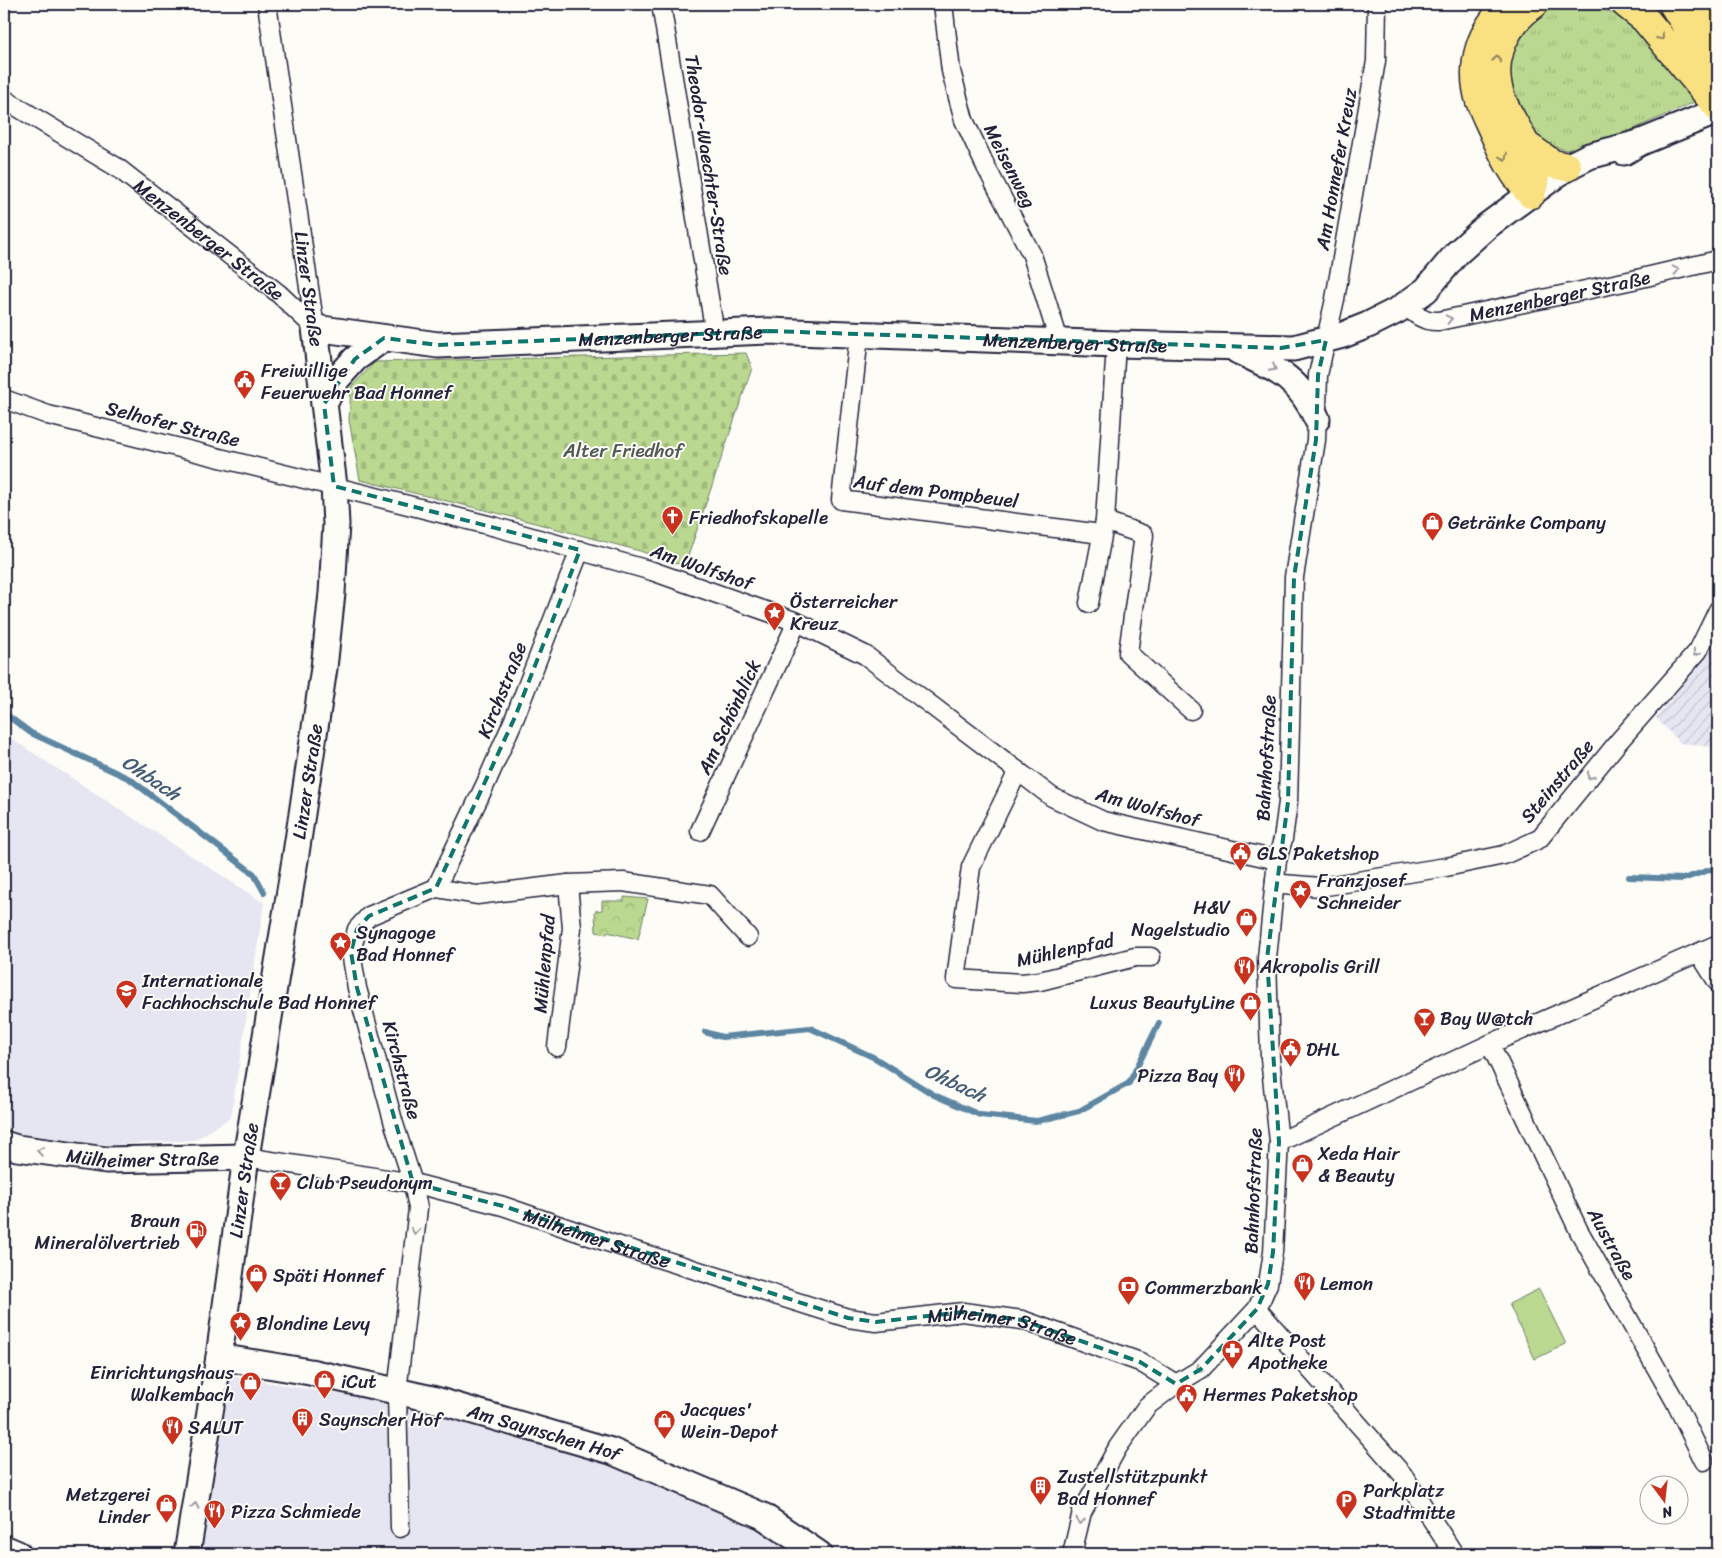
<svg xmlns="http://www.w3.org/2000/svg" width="1722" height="1558" font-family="Sriracha,sans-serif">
<defs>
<pattern id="industrial-furrows" width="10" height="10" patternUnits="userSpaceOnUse" patternTransform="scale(1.25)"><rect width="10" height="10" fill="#e6e6f2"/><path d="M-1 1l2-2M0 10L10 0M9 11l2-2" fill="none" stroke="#c5c5d0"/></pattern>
<pattern id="grass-tufts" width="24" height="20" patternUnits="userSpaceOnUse" patternTransform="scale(1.25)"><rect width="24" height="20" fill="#bad890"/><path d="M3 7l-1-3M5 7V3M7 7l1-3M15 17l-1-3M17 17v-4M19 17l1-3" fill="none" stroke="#a0b97d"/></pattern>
<pattern id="cemetery-stones" width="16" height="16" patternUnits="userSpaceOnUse" patternTransform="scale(1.25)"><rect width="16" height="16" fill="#bad890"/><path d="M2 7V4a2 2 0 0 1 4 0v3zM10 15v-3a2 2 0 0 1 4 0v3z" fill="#a0b97d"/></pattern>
<pattern id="park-crowns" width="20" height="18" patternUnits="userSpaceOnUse" patternTransform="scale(1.25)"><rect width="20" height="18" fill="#bad890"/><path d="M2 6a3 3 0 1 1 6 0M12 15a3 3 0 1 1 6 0" fill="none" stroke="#a0b97d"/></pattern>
</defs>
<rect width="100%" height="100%" fill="#fdfcf7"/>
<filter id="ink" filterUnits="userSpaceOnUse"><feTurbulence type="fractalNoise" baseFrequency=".02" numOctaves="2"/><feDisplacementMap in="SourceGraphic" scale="10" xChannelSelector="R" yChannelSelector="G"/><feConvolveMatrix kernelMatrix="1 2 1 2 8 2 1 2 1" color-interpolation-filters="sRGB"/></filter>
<g filter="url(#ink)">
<!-- built -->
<path fill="#e6e6f2" d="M4,734L264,903L231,1117L195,1140L93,1146L47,1141L4,1129Z
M228,1376L419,1407L537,1438L655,1479L722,1508L785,1542L802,1554H200Z"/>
<!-- industrial -->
<path fill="url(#industrial-furrows)" d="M1718,641V748L1680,743L1656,718Z"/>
<!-- grass -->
<path fill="url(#grass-tufts)" stroke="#6e7d66" d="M1560,6C1574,6 1590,4 1603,9C1638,21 1673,73 1697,101L1629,131L1595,144L1566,150L1549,145L1531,130L1515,112L1506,74L1516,37L1543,12Z"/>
<!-- cemetery -->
<path fill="url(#cemetery-stones)" stroke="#6e7d66" d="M746,353L752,368L685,565L674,563L640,551L501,514L360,480L349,420L351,387L375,362Z"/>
<!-- park -->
<path fill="url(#park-crowns)" stroke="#6e7d66" d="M624,897L648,899L638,939L607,932V934L596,932L595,911L602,910V901H624Z"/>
<!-- pitch -->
<path fill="#bad890" stroke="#6e7d66" d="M1539,1289L1566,1344L1535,1359L1509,1304Z"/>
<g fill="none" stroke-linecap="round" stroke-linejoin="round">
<!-- stream -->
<path stroke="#5d86a2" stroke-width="6" d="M4,713L31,733L130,779L254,874L264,892
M1629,877L1683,879L1718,867
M705,1032L722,1037L810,1028L875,1058L934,1095L980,1115L1037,1121L1079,1111L1129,1083L1159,1023"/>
<defs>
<g id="street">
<path d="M267,4L315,328"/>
<path d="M661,4L715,334"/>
<path d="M943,4L951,71L964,120L986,167L1032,255L1059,341"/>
<path id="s1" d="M4,99L118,168L278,293L315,328"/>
<path id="s2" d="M1405,305C1415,315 1425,322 1439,321L1633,280L1718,260"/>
<path d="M859,335L841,500L1101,534"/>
<path d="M4,399L48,415L496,527L652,571L797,622L865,655L1052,797L1103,821L1277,860"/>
<path d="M1105,521L1144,535L1128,653L1191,710"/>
<path d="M1089,603L1105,521L1116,344"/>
<path d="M1018,771L971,867L956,979L1022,983L1040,981L1135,957H1151"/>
<path d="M700,831L797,622"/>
<path d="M1275,880L1283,884L1320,887L1446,867L1504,855L1539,839L1619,741L1698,651L1718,610"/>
<path d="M436,888L477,895L568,884L623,882L710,895L748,937"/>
<path d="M1699,953L1718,983"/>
<path d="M1490,1044L1579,1231L1675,1401L1704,1461"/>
<path d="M557,1047L572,928L568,884"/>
<path d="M1279,1142L1490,1044L1718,944"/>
<path id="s3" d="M246,1157L413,1183L503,1206L607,1242L848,1318L876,1322L963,1312L1022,1320L1140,1362L1176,1384"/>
<path d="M1257,1309L1403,1475L1454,1554"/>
<path d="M400,1528L397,1392L418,1208L413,1183L394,1124L357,988L351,952L357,929L369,916L436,888L486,783L515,717L580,550"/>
<path d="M1072,1554L1082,1512L1118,1447L1147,1406L1176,1384L1201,1369L1257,1309L1268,1284L1273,1252L1279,1142L1270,1058L1267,958L1277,860L1283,839L1288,802L1294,577L1316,440L1318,375L1335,299L1376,61L1377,4"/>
</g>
<g id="secondary">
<path d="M1624,152L1639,143L1718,111"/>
<path d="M1238,351C1276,369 1299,378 1317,419"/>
<path d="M324,404L337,379L355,359L384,338"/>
<path id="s4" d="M4,1144L17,1148L106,1160L246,1157"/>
<path id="s5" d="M219,1357L310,1372L432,1399L611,1451L763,1516L819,1554"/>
<path d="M4,1548L18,1554"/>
<path id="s6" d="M187,1554L219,1357L246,1157L295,860L324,668L332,593L336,524L334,486L315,328L438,345L768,331L1116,344L1294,348L1343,335L1368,325L1398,310L1426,290L1457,253L1487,226L1567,167L1589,156L1639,143"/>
</g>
<path id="highway" d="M1509,4C1481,29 1469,64 1480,101C1484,112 1489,122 1494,133C1504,156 1514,176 1531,194
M1626,4L1645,19L1718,107
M1673,4L1718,76
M1703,4L1718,30
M1527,146L1553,164L1567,167
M1531,194C1533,187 1536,179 1534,172C1530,146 1515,128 1504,105C1486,67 1501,27 1534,4"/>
</defs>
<!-- street casing -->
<use href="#street" stroke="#22223b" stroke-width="21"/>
<!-- secondary casing -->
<use href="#secondary" stroke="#22223b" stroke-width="29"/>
<!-- highway casing -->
<use href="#highway" stroke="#22223b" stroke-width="31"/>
<!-- street -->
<use href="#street" stroke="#fdfcf7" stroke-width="18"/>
<!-- secondary -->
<use href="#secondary" stroke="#fdfcf7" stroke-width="25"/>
<!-- highway -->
<use href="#highway" stroke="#f9e181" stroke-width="28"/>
</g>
<!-- one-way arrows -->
<defs><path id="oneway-chevron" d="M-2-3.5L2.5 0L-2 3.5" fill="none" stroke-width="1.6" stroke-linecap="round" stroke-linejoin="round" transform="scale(1.25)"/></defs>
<g stroke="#8e825e">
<use href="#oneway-chevron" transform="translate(1661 37) rotate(49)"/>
<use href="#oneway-chevron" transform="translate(1497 59) rotate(-81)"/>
<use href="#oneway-chevron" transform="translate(1504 157) rotate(65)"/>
</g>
<g stroke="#9a9aa2">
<use href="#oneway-chevron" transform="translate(1676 270) rotate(-13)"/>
<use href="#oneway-chevron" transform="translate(1449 319) rotate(-13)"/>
<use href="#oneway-chevron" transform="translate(1273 368) rotate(28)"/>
<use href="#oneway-chevron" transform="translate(1696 653) rotate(126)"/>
<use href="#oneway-chevron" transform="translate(1590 776) rotate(129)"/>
<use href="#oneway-chevron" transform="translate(40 1151) rotate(-172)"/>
<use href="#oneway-chevron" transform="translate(415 1231) rotate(98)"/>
<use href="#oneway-chevron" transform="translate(1199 1369) rotate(142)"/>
<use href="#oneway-chevron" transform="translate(195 1506) rotate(-80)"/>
<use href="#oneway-chevron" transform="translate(1080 1521) rotate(104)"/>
</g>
</g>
<!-- marked area -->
<path fill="none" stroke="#0f766e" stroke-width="4" stroke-dasharray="10 6" stroke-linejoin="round" d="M768,331L1281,348L1326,340L1318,375L1316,440L1294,577L1288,802L1267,958L1279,1142L1273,1252L1268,1284L1257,1309L1201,1369L1176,1384L1140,1362L1022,1320L963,1312L876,1322L848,1318L503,1206L413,1183L357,988L351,952L357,929L369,916L436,888L515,717L580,550L334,486L324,404L355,359L384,338L438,345Z"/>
<!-- icons -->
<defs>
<symbol id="civic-pin" viewBox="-11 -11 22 30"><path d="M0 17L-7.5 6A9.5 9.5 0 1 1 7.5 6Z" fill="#c8321e" stroke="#fdfcf7"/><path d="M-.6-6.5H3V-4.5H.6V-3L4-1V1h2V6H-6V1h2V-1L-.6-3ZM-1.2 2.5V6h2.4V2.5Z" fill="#fff"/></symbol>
<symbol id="church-pin" viewBox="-11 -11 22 30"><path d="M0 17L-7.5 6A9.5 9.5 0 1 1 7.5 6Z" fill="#c8321e" stroke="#fdfcf7"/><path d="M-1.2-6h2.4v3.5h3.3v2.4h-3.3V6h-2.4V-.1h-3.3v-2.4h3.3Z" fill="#fff"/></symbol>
<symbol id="shop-pin" viewBox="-11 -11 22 30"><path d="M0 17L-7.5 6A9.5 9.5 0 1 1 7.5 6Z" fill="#c8321e" stroke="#fdfcf7"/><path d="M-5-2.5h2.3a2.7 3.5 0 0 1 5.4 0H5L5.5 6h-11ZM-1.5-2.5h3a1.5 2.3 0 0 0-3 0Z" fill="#fff"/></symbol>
<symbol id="sight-pin" viewBox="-11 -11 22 30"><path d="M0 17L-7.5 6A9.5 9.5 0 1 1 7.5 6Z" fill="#c8321e" stroke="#fdfcf7"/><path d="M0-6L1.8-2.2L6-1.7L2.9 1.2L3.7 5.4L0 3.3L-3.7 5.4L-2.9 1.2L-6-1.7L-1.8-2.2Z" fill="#fff"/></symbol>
<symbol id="restaurant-pin" viewBox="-11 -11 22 30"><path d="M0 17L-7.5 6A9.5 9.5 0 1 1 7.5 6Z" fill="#c8321e" stroke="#fdfcf7"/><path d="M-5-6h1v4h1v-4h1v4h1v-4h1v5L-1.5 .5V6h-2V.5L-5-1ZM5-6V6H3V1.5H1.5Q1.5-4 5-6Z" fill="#fff"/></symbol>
<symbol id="university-pin" viewBox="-11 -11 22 30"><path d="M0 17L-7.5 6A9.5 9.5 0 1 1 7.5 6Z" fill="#c8321e" stroke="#fdfcf7"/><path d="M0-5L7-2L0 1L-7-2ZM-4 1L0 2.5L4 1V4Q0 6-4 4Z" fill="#fff"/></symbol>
<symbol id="bar-pin" viewBox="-11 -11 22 30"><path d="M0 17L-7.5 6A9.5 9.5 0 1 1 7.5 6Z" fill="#c8321e" stroke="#fdfcf7"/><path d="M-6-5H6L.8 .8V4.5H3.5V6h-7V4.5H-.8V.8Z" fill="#fff"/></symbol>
<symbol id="fuel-pin" viewBox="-11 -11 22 30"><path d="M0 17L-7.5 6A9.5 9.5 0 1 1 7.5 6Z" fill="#c8321e" stroke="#fdfcf7"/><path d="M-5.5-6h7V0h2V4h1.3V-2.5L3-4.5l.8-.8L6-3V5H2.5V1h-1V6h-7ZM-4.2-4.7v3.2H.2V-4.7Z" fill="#fff"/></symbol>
<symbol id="bank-pin" viewBox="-11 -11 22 30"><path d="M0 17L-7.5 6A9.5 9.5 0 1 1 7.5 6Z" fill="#c8321e" stroke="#fdfcf7"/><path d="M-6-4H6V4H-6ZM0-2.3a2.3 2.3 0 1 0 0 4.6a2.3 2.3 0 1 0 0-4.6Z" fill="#fff"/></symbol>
<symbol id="pharmacy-pin" viewBox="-11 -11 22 30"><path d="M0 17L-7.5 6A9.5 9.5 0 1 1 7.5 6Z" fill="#c8321e" stroke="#fdfcf7"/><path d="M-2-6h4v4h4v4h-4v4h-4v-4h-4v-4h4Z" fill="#fff"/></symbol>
<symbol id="building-pin" viewBox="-11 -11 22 30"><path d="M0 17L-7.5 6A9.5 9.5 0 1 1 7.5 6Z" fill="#c8321e" stroke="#fdfcf7"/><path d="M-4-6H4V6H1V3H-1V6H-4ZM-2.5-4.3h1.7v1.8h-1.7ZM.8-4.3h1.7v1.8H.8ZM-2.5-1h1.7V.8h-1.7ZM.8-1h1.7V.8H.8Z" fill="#fff"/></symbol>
<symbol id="parking-pin" viewBox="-11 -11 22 30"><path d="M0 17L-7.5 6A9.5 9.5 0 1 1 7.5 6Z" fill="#c8321e" stroke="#fdfcf7"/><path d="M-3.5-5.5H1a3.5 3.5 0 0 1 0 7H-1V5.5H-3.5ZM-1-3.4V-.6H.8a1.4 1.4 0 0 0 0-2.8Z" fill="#fff"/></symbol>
</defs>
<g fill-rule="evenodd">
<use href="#civic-pin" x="232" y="368" width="25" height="34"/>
<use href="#church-pin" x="660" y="504" width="25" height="34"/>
<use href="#shop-pin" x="1420" y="510" width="25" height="34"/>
<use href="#sight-pin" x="762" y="600" width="25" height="34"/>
<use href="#civic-pin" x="1228" y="840" width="25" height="34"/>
<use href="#sight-pin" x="1288" y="878" width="25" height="34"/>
<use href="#shop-pin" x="1234" y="906" width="25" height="34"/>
<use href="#sight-pin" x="328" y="930" width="25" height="34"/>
<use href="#restaurant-pin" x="1232" y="954" width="25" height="34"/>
<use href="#university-pin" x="114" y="978" width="25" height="34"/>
<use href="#shop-pin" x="1238" y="990" width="25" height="34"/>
<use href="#bar-pin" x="1412" y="1006" width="25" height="34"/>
<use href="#civic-pin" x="1278" y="1036" width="25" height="34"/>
<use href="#restaurant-pin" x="1222" y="1062" width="25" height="34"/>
<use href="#shop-pin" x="1290" y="1152" width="25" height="34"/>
<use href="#bar-pin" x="268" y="1170" width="25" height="34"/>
<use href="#fuel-pin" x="184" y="1218" width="25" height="34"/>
<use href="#shop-pin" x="244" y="1262" width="25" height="34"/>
<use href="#restaurant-pin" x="1292" y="1270" width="25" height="34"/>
<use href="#bank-pin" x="1116" y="1274" width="25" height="34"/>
<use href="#sight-pin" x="228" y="1310" width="25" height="34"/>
<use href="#pharmacy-pin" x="1220" y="1338" width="25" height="34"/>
<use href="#shop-pin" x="312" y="1368" width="25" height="34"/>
<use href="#shop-pin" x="238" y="1370" width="25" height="34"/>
<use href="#civic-pin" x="1174" y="1382" width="25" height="34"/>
<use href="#building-pin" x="290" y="1406" width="25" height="34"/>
<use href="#shop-pin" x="652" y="1408" width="25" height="34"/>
<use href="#restaurant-pin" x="160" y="1414" width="25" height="34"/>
<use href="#building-pin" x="1028" y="1474" width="25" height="34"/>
<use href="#parking-pin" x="1334" y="1488" width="25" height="34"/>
<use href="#shop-pin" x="154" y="1492" width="25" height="34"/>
<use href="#restaurant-pin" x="202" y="1498" width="25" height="34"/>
</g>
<g text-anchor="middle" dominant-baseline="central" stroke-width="4" stroke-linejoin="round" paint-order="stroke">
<!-- street labels -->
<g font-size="19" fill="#22223b" stroke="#fdfcf7">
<text transform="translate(709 165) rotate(81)">Theodor-Waechter-Straße</text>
<text transform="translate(1010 166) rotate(63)">Meisenweg</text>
<text transform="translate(1336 169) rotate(-80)">Am Honnefer Kreuz</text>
<text stroke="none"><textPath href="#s1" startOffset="249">Menzenberger Straße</textPath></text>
<text transform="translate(309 289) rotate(82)">Linzer Straße</text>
<text stroke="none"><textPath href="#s2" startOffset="162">Menzenberger Straße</textPath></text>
<text stroke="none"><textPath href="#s6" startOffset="1595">Menzenberger Straße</textPath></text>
<text stroke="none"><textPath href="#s6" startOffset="2000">Menzenberger Straße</textPath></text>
<text transform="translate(173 424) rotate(14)">Selhofer Straße</text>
<text transform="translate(936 491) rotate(7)">Auf dem Pompbeuel</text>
<text transform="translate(702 567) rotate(19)">Am Wolfshof</text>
<text transform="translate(502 690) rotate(-68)">Kirchstraße</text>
<text transform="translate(729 717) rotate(-65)">Am Schönblick</text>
<text transform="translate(1266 758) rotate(-87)">Bahnhofstraße</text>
<text stroke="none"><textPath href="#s6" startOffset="782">Linzer Straße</textPath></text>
<text transform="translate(1557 781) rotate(-50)">Steinstraße</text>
<text transform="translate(1148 807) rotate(15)">Am Wolfshof</text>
<text transform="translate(1065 950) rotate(-12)">Mühlenpfad</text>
<text transform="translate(544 964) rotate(-85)">Mühlenpfad</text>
<text transform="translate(402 1070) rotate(75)">Kirchstraße</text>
<text stroke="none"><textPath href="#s4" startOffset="140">Mülheimer Straße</textPath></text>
<text stroke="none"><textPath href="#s6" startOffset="378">Linzer Straße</textPath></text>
<text transform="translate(1253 1191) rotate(-88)">Bahnhofstraße</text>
<text stroke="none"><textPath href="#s3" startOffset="361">Mülheimer Straße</textPath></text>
<text transform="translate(1612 1244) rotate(61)">Austraße</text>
<text stroke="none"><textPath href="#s3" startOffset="781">Mülheimer Straße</textPath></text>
<text stroke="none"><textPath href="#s5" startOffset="334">Am Saynschen Hof</textPath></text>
</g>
<!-- poi labels -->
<g font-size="19" fill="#22223b" stroke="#fdfcf7" text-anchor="start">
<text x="261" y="370">Freiwillige<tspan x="261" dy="22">Feuerwehr Bad Honnef</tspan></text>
<text x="689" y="517">Friedhofskapelle</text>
<text x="1448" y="522">Getränke Company</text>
<text x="790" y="601">Österreicher<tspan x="790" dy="22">Kreuz</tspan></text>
<text x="1257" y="853">GLS Paketshop</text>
<text x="1317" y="880">Franzjosef<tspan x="1317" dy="22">Schneider</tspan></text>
<text x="1230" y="907" text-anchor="end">H&amp;V<tspan x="1230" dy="22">Nagelstudio</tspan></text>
<text x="356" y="932">Synagoge<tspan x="356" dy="22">Bad Honnef</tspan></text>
<text x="1260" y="966">Akropolis Grill</text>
<text x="142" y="980">Internationale<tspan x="142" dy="22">Fachhochschule Bad Honnef</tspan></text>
<text x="1235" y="1002" text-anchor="end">Luxus BeautyLine</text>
<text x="1440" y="1018">Bay W@tch</text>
<text x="1306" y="1049">DHL</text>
<text x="1218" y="1075" text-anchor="end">Pizza Bay</text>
<text x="1318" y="1153">Xeda Hair<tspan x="1318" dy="22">&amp; Beauty</tspan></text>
<text x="297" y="1182">Club Pseudonym</text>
<text x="180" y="1220" text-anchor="end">Braun<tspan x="180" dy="22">Mineralölvertrieb</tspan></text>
<text x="273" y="1275">Späti Honnef</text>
<text x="1320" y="1283">Lemon</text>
<text x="1145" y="1287">Commerzbank</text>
<text x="256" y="1323">Blondine Levy</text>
<text x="1248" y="1340">Alte Post<tspan x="1248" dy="22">Apotheke</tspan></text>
<text x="234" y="1372" text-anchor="end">Einrichtungshaus<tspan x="234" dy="22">Walkembach</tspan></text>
<text x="341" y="1381">iCut</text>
<text x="1203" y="1394">Hermes Paketshop</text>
<text x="681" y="1409">Jacques'<tspan x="681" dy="22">Wein-Depot</tspan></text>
<text x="319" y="1419">Saynscher Hof</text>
<text x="188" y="1427">SALUT</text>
<text x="1057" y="1476">Zustellstützpunkt<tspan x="1057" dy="22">Bad Honnef</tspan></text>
<text x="1363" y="1490">Parkplatz<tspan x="1363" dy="22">Stadtmitte</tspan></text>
<text x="150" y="1494" text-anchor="end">Metzgerei<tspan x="150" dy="22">Linder</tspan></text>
<text x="231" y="1511">Pizza Schmiede</text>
</g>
<!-- park labels -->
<g font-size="19" fill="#505954" stroke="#fdfcf7">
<text x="623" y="450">Alter Friedhof</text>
</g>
<!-- water labels -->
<g font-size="20" font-style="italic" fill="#445c77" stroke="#fdfcf7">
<text transform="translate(151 778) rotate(34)">Ohbach</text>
<text transform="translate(955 1083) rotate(25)">Ohbach</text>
</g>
</g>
<!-- margin -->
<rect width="1722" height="1558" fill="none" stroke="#fdfcf7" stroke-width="20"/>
<rect x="10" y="10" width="1702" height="1538" fill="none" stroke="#22223b" stroke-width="2" filter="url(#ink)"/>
<!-- north arrow -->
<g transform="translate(1664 1500) rotate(165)"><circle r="24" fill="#fdfcf7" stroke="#a5a5ac"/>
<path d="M0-4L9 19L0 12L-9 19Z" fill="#c8321e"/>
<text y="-8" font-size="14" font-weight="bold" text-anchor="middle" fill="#22223b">N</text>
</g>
</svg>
